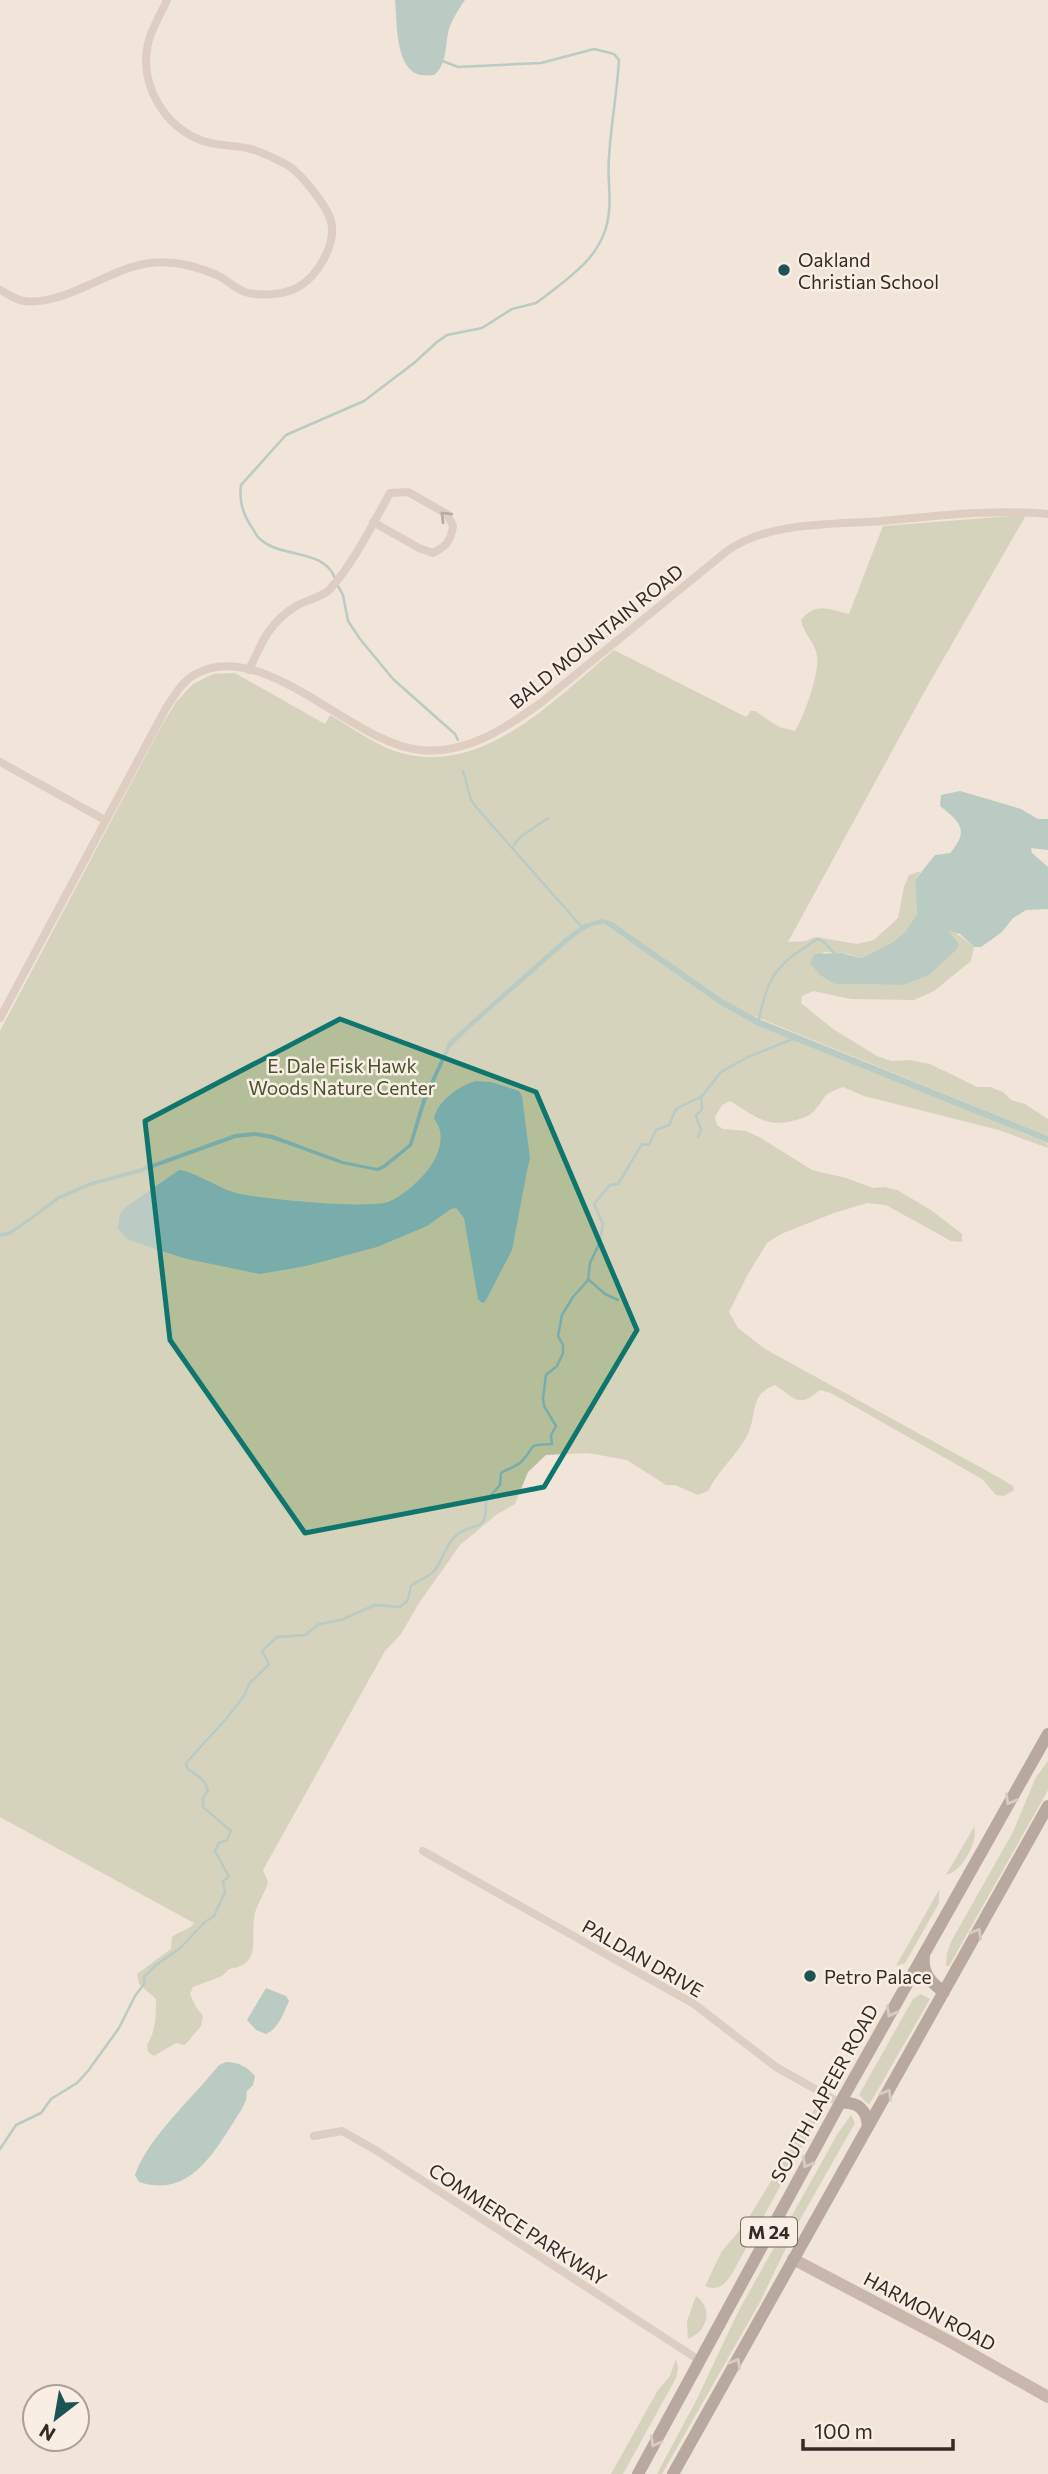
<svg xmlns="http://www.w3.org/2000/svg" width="1048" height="2474" font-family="Commissioner,sans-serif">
<rect width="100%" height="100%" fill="#f1e4d8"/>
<!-- green -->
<path fill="#b4bf99" d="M1026,515L922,696L788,942L805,941L816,937L857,944L874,940L898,918L904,887L909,875L921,871L915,880L917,914L905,932L893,942L862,958L849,954L823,952L835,984L903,985L959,944L949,931L952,930L974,947L971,961L934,991L914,1000L851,999L813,991L802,996L801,1003L833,1029L877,1056L891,1061L909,1060L930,1064L977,1087H990L1003,1092L1011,1100L1025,1104L1048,1119V1136L749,1014L746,1019L1047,1143L1048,1148L999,1130L864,1096L843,1087C819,1096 829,1094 815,1110C810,1116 803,1118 796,1120C766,1129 754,1115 730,1101L722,1105L715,1117L717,1125L723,1129L746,1131L761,1138L812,1170L846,1178L873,1188L884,1187L897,1190L931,1210L962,1234V1242L951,1241L886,1205L867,1203L834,1213L781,1234L767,1243L748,1274L729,1312L738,1328L765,1349L998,1477L1013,1486L1014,1490L1004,1496L996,1495L982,1479L831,1393L820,1390C798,1409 795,1398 775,1385C748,1395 758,1415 747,1436C736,1456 718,1471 708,1491L698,1495L675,1485H666L627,1460L588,1453L546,1455L528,1472L515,1504L496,1515L460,1545L419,1603L401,1634L385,1651L263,1870L268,1882C265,1894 255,1906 254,1918C251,1942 261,1965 229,1969L222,1976L193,1987L190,1994L196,2007L203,2016L201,2026L185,2045L176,2043L154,2056L148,2052L147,2045C156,2031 156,2015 156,1999L139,1984L137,1974L171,1949L172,1937C179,1931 188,1931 194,1923L0,1817V1031L162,725L176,702L193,684L213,674L235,673L325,724L330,715C353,728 376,746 401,753C485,776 556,698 614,650L746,717L751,711H755L779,727L795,731C804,717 820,672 817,656C815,642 803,633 801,620C817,601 829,610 849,614L883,526Z
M1048,1761V1790L949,1966H946L947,1953L952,1940L1013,1832L1036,1777Z
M974,1827C979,1841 961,1873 946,1875Z
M939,1890V1903L908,1958L905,1963L896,1966Z
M921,1994L930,1999L869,2105L859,2095L913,1999Z
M817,2105L819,2114L815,2123L733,2272C726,2283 719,2292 705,2286L722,2251L745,2224Z
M851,2115L855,2123L797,2225L760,2302L662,2474H657L697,2399L738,2312L838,2133Z
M696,2296C714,2309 707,2332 688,2339L687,2321Z
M676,2359L678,2368L676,2378L623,2474H611L658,2390L670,2376Z"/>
<!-- water -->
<path fill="#78adac" d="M395,0H465C459,8 454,17 450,26C444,42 449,63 434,75C429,75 421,76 417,74C395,65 397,20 395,0Z
M960,791L1021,809L1038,819H1048V850L1031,848L1032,853L1048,867V909L1026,910L1013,918L1002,932L981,947H974L960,934L949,931L959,944L956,950L929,975L903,985L835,984L820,975L810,963L814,954L841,953L862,958L893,942L905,932L917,914L915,880L935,855L950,853C970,830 960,822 940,806L941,795Z
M601,919L611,921L722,999L759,1019L1048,1136V1143L756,1025L719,1004L605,924C589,924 580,933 568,942L469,1029L450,1048L426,1101L412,1146L385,1168L378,1171L342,1164L272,1139L255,1136L236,1138L139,1173L93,1185L60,1199L10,1235L0,1237V1233L8,1232L28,1219L58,1196L91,1182L138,1169L235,1134L255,1132L273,1135L343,1161L377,1168L383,1165L409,1144L422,1100L449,1041L565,938L584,924Z
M476,1081L491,1082L519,1091L522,1096L530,1158L527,1171L512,1250L485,1302L482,1303L478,1299L464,1218L456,1208L451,1209L427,1226L377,1247L306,1266L260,1274L187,1259L155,1249L127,1239L118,1229L120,1214L126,1207L179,1170C195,1172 217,1187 233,1192C254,1199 371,1209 388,1202C405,1195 422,1179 432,1164C441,1150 445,1131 434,1119C436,1102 460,1085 476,1081Z
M266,1988L286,1996L289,2001C283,2014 279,2028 266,2034L256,2030L247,2020Z
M226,2062C239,2062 247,2067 255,2076L253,2085L247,2091L246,2100L242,2109C217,2146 193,2200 139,2182L135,2175C148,2137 194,2097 219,2065Z"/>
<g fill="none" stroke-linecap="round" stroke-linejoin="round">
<!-- stream -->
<path stroke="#78adac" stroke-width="2.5" d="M335,578C323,548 282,559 260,539C256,536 254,530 251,526C242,513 239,500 241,485L286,435L364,401L414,363L437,342L447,335L482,328L512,309L536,303L543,298C574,274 606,253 609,211C611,193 607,175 609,157C611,124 617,93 619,60L614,54L594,49L541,63L458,67L440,60
M337,584L343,595L348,621L360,639L393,679L455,734L458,740
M463,771L471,800L476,807L581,926
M512,848L519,838L548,818
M759,1019C769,972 778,964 818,939L824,942L834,953
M698,1137L701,1130L696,1116L702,1109L701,1096
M588,1279L605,1294L618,1300
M0,2149L16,2125L41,2113L51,2099L77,2083L88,2071L119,2028L135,1996L144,1984V1977L156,1965L179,1949L205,1922L214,1916L225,1892L223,1881L229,1877L215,1851L219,1843L227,1840L231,1831L203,1807V1798L208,1790C205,1777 195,1776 187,1768L186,1763L226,1719L244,1696L249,1684L269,1664L262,1651L277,1637L305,1635L319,1624L341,1620L375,1605L400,1607L408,1600L411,1586C418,1580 428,1578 434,1571C443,1560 447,1541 458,1534C477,1520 486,1535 486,1501L500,1485L501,1473C507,1469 516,1467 521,1462C538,1445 524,1445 552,1444L551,1435L556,1426L544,1406L543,1398L546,1375L557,1366L563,1353V1345L558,1336L562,1315L573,1297L588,1280L590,1263L600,1242L603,1224L594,1204L610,1185L618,1184L642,1144L649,1145L656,1130L669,1125L676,1109L702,1096L721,1072L748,1057L793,1039"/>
<!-- street -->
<path stroke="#c8b3a5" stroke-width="8" d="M0,290C8,294 16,300 24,301C66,306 109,268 150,263C173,260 196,266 217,275C227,280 235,288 245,292C258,296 279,295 292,290C315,281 337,246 331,221C327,206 302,175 289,166C278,160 263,152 251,149C235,145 218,146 203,141C164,127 139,84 148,44C151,29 161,14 167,0
M249,670C262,642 269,623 296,606C307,599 322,598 330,589C355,561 372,525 390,493L408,492L447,514L453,526C451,540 447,546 433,553L419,548L373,522
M0,762L105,820
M0,1018L166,708C174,696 182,682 194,675C263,635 352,744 420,750C466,755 506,728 542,702L727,551C769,521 833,525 882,521C937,516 993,509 1048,514
M423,1851L694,2004L776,2067L840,2103
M314,2136L342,2131L377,2151L699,2360"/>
<!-- secondary -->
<path stroke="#9c8276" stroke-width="12" d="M793,2259L947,2340L1048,2397"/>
<!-- primary -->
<path stroke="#766057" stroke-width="12" d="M924,1956C922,1973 931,1983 944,1992
M840,2103C858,2101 867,2110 868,2127
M638,2474L840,2103L1048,1734
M673,2474L1048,1806"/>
</g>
<!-- one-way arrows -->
<defs><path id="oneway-chevron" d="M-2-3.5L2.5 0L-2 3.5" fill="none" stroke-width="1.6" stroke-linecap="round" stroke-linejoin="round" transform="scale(1.75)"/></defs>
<use stroke="#77685f" href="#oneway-chevron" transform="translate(445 516) rotate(-135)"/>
<g stroke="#beaea5">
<use href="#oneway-chevron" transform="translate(1010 1800) rotate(119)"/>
<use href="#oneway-chevron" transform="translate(977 1933) rotate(-61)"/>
<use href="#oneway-chevron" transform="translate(891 2012) rotate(119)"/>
<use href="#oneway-chevron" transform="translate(887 2094) rotate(-60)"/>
<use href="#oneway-chevron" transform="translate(807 2163) rotate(119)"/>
<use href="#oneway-chevron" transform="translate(736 2363) rotate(-61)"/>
<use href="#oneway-chevron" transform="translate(655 2442) rotate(119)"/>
</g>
<!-- marked area -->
<path d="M0 0H1048V2474H0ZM340,1019L536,1092L637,1330L544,1487L305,1533L170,1340L145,1121Z" fill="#f1e4d8" fill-opacity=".55" fill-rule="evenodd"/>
<path fill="none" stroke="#0f766e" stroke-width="5" stroke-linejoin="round" d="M340,1019L536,1092L637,1330L544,1487L305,1533L170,1340L145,1121Z"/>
<!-- markers -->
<g fill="#1c5454" stroke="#f8eee4" stroke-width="2.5">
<circle cx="784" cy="270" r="7"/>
<circle cx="810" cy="1976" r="7"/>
</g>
<g text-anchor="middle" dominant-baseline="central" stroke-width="5" stroke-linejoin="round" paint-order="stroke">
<!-- shield labels -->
<rect fill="#f8eee4" stroke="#6f655f" stroke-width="2" x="741" y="2217.5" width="56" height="29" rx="5"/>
<g font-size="18" font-weight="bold" fill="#342a26">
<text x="769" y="2232">M 24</text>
</g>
<!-- poi labels -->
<g font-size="19" fill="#342a26" stroke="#f8eee4" text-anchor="start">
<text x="798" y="259">Oakland<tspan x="798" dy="22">Christian School</tspan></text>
<text x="824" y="1976">Petro Palace</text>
</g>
<!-- street labels -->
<g font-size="19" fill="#342a26" stroke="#f8eee4">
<text transform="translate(596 636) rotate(-39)">BALD MOUNTAIN ROAD</text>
<text transform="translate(643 1958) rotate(30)">PALDAN DRIVE</text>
<text transform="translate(824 2093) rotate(-61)">SOUTH LAPEER ROAD</text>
<text transform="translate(518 2224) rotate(33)">COMMERCE PARKWAY</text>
<text transform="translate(930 2311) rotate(28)">HARMON ROAD</text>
</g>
<!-- park labels -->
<g font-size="19" fill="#45522a" stroke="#f8eee4">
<text x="342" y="1065">E. Dale Fisk Hawk<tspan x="342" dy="22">Woods Nature Center</tspan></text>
</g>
</g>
<!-- north arrow -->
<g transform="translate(56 2418) rotate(211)"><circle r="33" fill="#f8eee4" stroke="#aaa098" stroke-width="2"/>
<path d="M0-5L12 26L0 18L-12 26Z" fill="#1c5454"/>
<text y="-10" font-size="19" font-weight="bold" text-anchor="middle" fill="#342a26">N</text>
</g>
<!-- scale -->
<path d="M803 2439v10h150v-10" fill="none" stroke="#342a26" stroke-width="3.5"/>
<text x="814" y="2439" font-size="21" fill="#342a26" stroke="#f8eee4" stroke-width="5" paint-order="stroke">100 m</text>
</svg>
